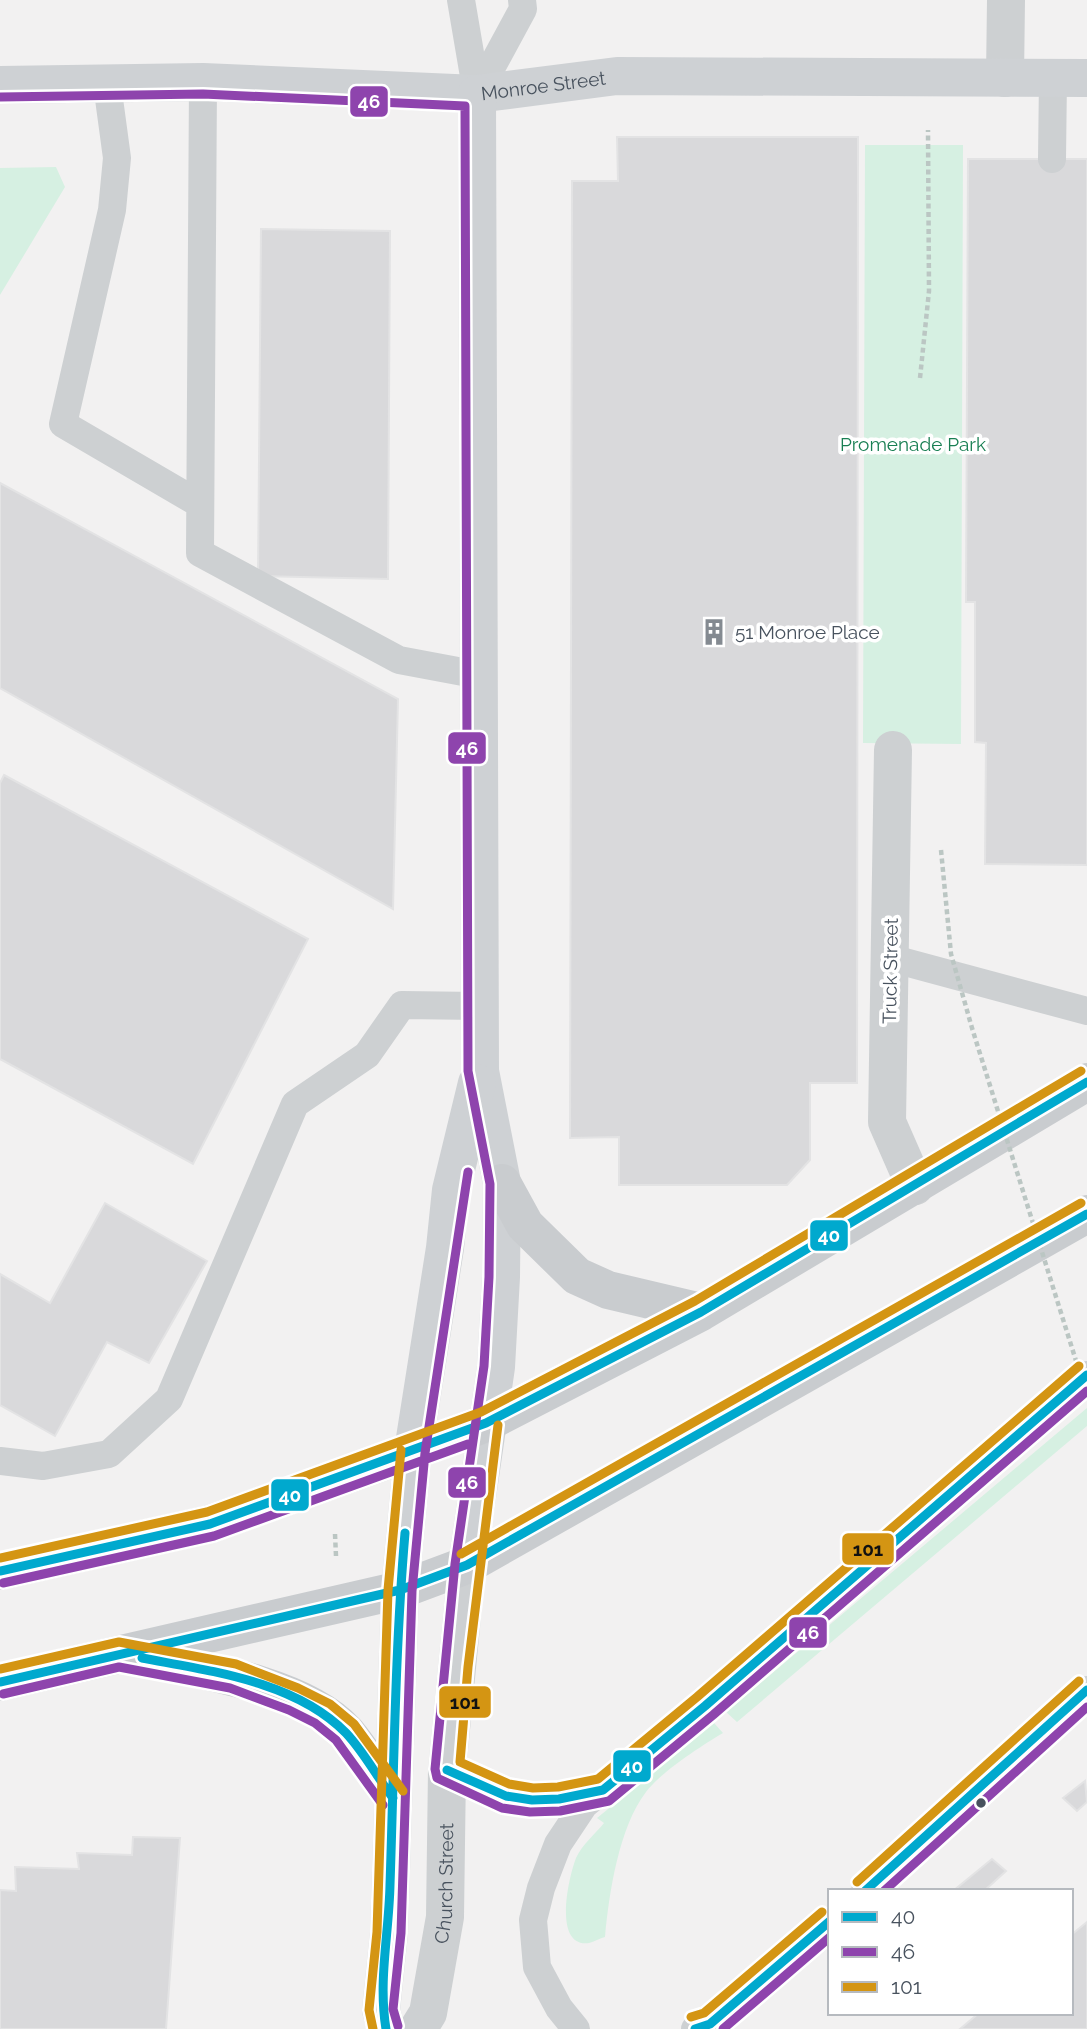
<svg xmlns="http://www.w3.org/2000/svg" width="1087" height="2029" font-family="Raleway,sans-serif">
<rect width="100%" height="100%" fill="#f2f1f1"/>
<!-- green -->
<path fill="#d6f0e2" d="M865,145H963L961,744L863,743Z
M56,167L65,187L0,295V168Z
M1087,1408V1426L737,1722L726,1712Z
M714,1723L723,1733C701,1746 661,1772 646,1792C619,1827 609,1893 605,1937C600,1938 594,1942 589,1943C552,1948 569,1876 576,1858C582,1845 595,1834 604,1823L597,1818Z"/>
<!-- building -->
<path fill="#d9d9db" stroke="#e3e3e4" stroke-width="2" d="M617,137H858L857,1083H810V1160L787,1185H619V1137L570,1138L572,181H618Z
M968,159H1087V865L985,864L986,743L975,742V602H966Z
M261,229L390,231L388,579L258,576Z
M0,483L398,699L393,909L0,688Z
M4,775L308,939L193,1164L0,1059V783Z
M105,1203L207,1261L149,1363L107,1342L55,1436L0,1405V1274L50,1303Z
M1085,1781L1087,1802L1077,1811L1063,1798Z
M133,1837L180,1838L166,2029H0V1890L16,1891L15,1867L79,1869L77,1853L132,1855Z
M992,1859L1006,1871L984,1891H953Z
M1087,1922V2029H960L979,2013H1071V1935Z"/>
<g fill="none" stroke-linecap="round" stroke-linejoin="round">
<!-- path -->
<path stroke="#bbc6c3" stroke-width="4.5" stroke-dasharray="5 3.5" stroke-linecap="butt" d="M920,378L929,291L928,130
M335,1534L336,1556
M985,1890L986,1891"/>
<!-- lane -->
<path stroke="#cdd0d2" stroke-width="28" d="M461,0L477,94
M203,82L200,553L399,660L479,675
M107,84L117,158L112,210L63,424L200,504
M477,94L523,9L522,0
M1052,159L1053,78
M890,958L1087,1011
M0,1461L43,1466L109,1454L169,1399L295,1104L367,1055L402,1005L479,1006
M447,1770C467,1778 488,1791 509,1796C541,1803 572,1796 603,1790
M865,1891L1087,1690
M576,2029L559,2008L537,1967L533,1920L541,1888L558,1844L584,1805L705,1706L1087,1375
M695,2029L710,2024L830,1921"/>
<!-- street -->
<g stroke="#cdd0d2" stroke-width="38">
<path d="M1005,78L1006,0"/>
<path d="M893,750L887,1122L915,1186"/>
<path d="M386,2029L381,2010L389,1933L400,1590"/>
<path id="s1" d="M418,2029L428,2013L445,1917L447,1770L467,1565"/>
</g>
<!-- secondary -->
<g stroke="#ced1d4" stroke-width="38">
<path id="s2" d="M0,85L203,82L477,94L617,76L1087,78"/>
<path d="M467,1565L496,1367L501,1277L502,1183L480,1071L477,94"/>
<path d="M400,1590L413,1451L445,1248L451,1190L477,1083"/>
</g>
<!-- primary -->
<path stroke="#c9cccf" stroke-width="38" d="M502,1183L525,1225L577,1276L608,1290L701,1312
M0,1571L210,1524L413,1451L486,1423L701,1312L1087,1082
M135,1657C197,1669 302,1684 346,1732C363,1752 377,1777 393,1798
M0,1682L400,1590L467,1565L1087,1214"/>
<!-- path-bridge -->
<path stroke="#bbc6c3" stroke-width="4.5" stroke-dasharray="5 3.5" stroke-linecap="butt" d="M941,850L951,954L972,1028L1087,1396"/>
<defs>
<path id="bus-1" d="M0,1571L210,1524L486,1423L701,1312L1087,1082
M142,1658C210,1671 295,1681 346,1733C364,1752 377,1777 393,1798
M0,1682L400,1590L467,1565L1087,1214
M447,1770L506,1796L532,1800L559,1799L603,1790L705,1706L1087,1375
M865,1891L1087,1690
M386,2029C378,1981 389,1933 390,1885C394,1768 395,1650 405,1533
M695,2029L710,2024L830,1921"/>
<path id="bus-2" d="M0,97L203,94L465,106L468,1071L490,1184L489,1277L484,1366L455,1564L435,1769L437,1778L502,1808L530,1812L560,1811L609,1801L713,1715L1087,1391
M3,1583L214,1536L468,1444
M3,1694L119,1667L230,1688L289,1710L315,1723L336,1740L383,1805
M884,1891L1087,1707
M398,2026L393,2009L401,1933L412,1591L425,1453L468,1172
M723,2029L830,1937"/>
<path id="bus-3" d="M498,1425L468,1667L460,1762L509,1784L533,1788L558,1787L598,1779L697,1697L1079,1366
M461,1554L1081,1203
M0,1558L207,1512L481,1412L695,1301L1081,1071
M0,1669L119,1642L236,1664L298,1688L330,1704L354,1724L403,1791
M857,1882L1079,1681
M691,2017L704,2013L822,1912
M373,2029L369,2010L377,1932L388,1590L401,1450"/>
</defs>
<!-- bus-1 casing -->
<use href="#bus-1" stroke="#fff" stroke-width="14"/>
<!-- bus-2 casing -->
<use href="#bus-2" stroke="#fff" stroke-width="14"/>
<!-- bus-3 casing -->
<use href="#bus-3" stroke="#fff" stroke-width="14"/>
<!-- bus-1 -->
<use href="#bus-1" stroke="#00a9ce" stroke-width="9"/>
<!-- bus-2 -->
<use href="#bus-2" stroke="#8e44ad" stroke-width="9"/>
<!-- bus-3 -->
<use href="#bus-3" stroke="#d49513" stroke-width="9"/>
</g>
<!-- icons -->
<defs>
<symbol id="building-bare" viewBox="-9 -9 18 18"><path d="M-4-6H4V6H1V3H-1V6H-4ZM-2.5-4.3h1.7v1.8h-1.7ZM.8-4.3h1.7v1.8H.8ZM-2.5-1h1.7V.8h-1.7ZM.8-1h1.7V.8H.8Z" fill="#848a91" stroke="#fff" stroke-width="2.5" paint-order="stroke"/></symbol>
</defs>
<g fill-rule="evenodd">
<use href="#building-bare" x="695" y="613" width="38" height="38"/>
</g>
<!-- markers -->
<circle fill="#48525e" stroke="#fff" stroke-width="2.5" cx="981" cy="1803" r="6"/>
<g text-anchor="middle" dominant-baseline="central" stroke-width="7" stroke-linejoin="round" paint-order="stroke">
<!-- street labels -->
<g font-size="19" fill="#48525e" stroke="#fff">
<text stroke="none"><textPath href="#s2" startOffset="544">Monroe Street</textPath></text>
<text transform="translate(890 971) rotate(-89)">Truck Street</text>
<text stroke="none"><textPath href="#s1" startOffset="150">Church Street</textPath></text>
</g>
<!-- park labels -->
<g font-size="19" fill="#197f53" stroke="#fff">
<text x="913" y="444">Promenade Park</text>
</g>
<!-- poi labels -->
<g font-size="19" fill="#48525e" stroke="#fff" text-anchor="start">
<text x="735" y="632">51 Monroe Place</text>
</g>
</g>
<g stroke="#fff" stroke-width="2.5">
<rect x="349" y="85" width="40" height="33" rx="7" fill="#8e44ad"/>
<rect x="447" y="731" width="40" height="34" rx="7" fill="#8e44ad"/>
<rect x="809" y="1219" width="40" height="33" rx="7" fill="#00a9ce"/>
<rect x="447" y="1466" width="40" height="33" rx="7" fill="#8e44ad"/>
<rect x="270" y="1478" width="40" height="34" rx="7" fill="#00a9ce"/>
<rect x="841" y="1532" width="54" height="34" rx="7" fill="#d49513"/>
<rect x="788" y="1616" width="40" height="33" rx="7" fill="#8e44ad"/>
<rect x="438" y="1685" width="54" height="34" rx="7" fill="#d49513"/>
<rect x="612" y="1749" width="40" height="34" rx="7" fill="#00a9ce"/>
</g>
<g font-size="19" text-anchor="middle" font-weight="bold" fill="#fff">
<text x="369" y="108">46</text>
<text x="467" y="755">46</text>
<text x="829" y="1242">40</text>
<text x="467" y="1489">46</text>
<text x="290" y="1502">40</text>
<text x="808" y="1639">46</text>
<text x="632" y="1773">40</text>
</g>
<g font-size="19" text-anchor="middle" font-weight="bold" fill="#111">
<text x="868" y="1556">101</text>
<text x="465" y="1709">101</text>
</g>
<!-- legend -->
<rect x="828" y="1889" width="245" height="126" fill="#ffffff" stroke="#b6babf" stroke-width="2"/>
<rect x="842" y="1912" width="35" height="10" fill="#00a9ce" stroke="#b6babf" stroke-width="2"/>
<text x="891" y="1924" font-size="21" fill="#48525e">40</text>
<rect x="842" y="1947" width="35" height="10" fill="#8e44ad" stroke="#b6babf" stroke-width="2"/>
<text x="891" y="1959" font-size="21" fill="#48525e">46</text>
<rect x="842" y="1982" width="35" height="10" fill="#d49513" stroke="#b6babf" stroke-width="2"/>
<text x="891" y="1994" font-size="21" fill="#48525e">101</text>
</svg>
